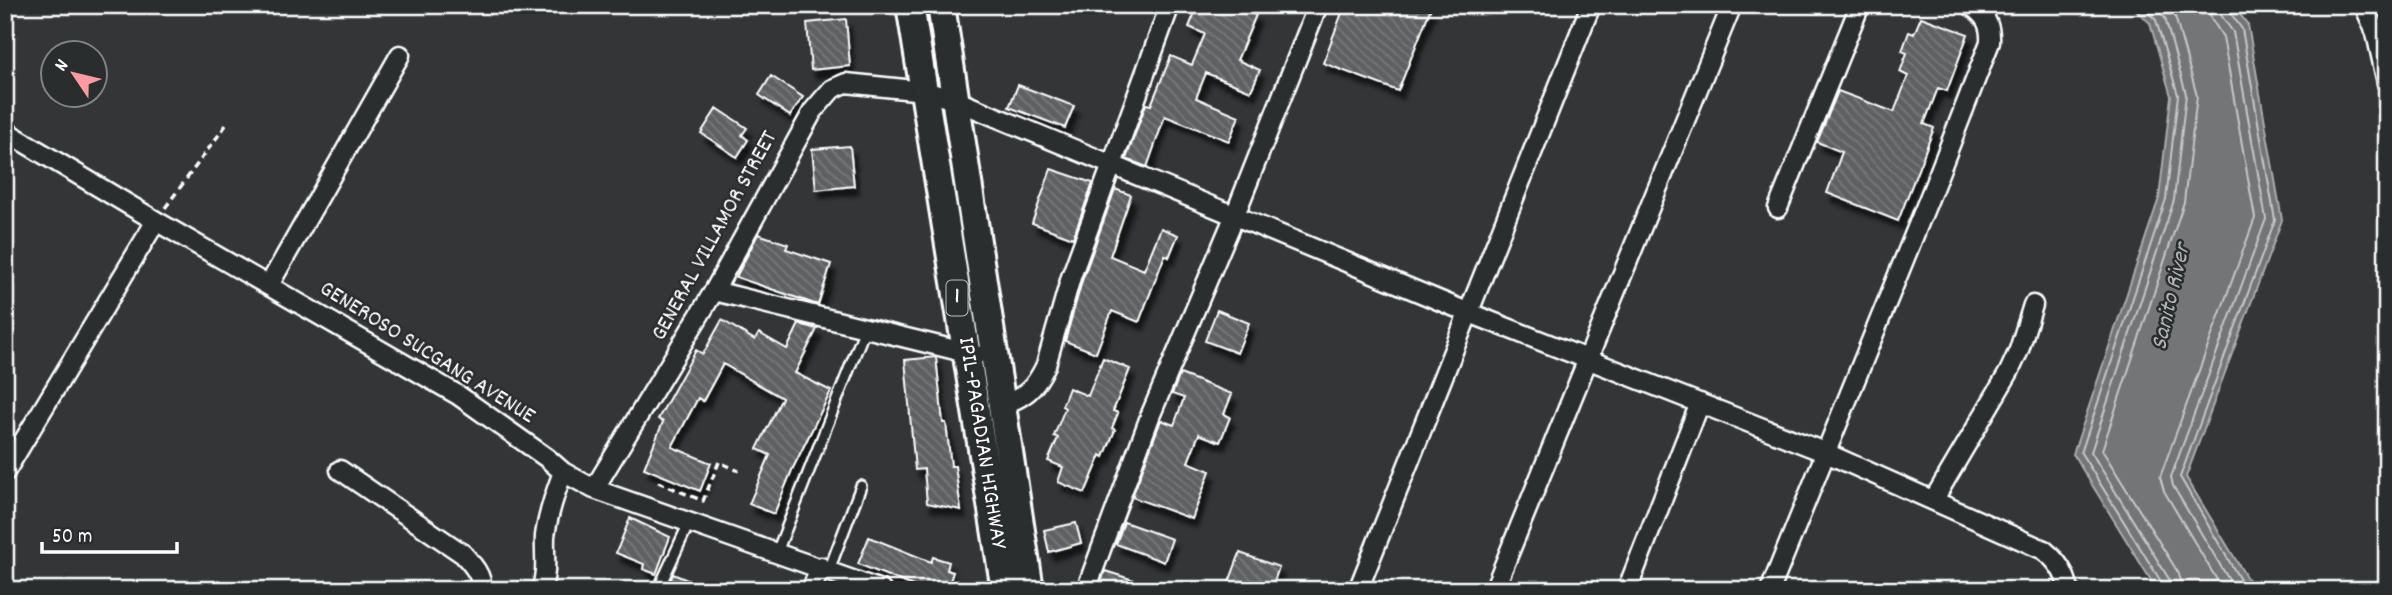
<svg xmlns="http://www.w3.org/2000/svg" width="2392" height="595" font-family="Dekko,sans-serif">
<defs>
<pattern id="building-back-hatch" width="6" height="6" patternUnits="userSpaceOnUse" patternTransform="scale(1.75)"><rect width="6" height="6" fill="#5f6162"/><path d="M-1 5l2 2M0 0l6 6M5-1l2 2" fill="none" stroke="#77797a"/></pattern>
<filter id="shadow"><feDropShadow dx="4.5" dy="8" stdDeviation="2" flood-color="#0009"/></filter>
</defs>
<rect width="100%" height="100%" fill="#333536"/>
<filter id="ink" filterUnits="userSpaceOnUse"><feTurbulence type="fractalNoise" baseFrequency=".0143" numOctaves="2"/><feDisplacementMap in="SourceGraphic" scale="14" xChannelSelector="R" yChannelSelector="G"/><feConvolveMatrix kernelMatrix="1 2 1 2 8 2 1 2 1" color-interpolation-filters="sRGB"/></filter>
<g filter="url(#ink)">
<!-- water -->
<path fill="#737576" stroke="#abacad" stroke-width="2" d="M2130,5H2233L2248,25L2282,220L2186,477L2254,590H2157L2073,454L2159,198L2171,96L2150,23Z"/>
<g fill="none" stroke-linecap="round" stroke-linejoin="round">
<!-- shore -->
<path stroke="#c7c8c8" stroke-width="2" d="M2140,5L2156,20L2178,95L2166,199L2081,453L2162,583L2163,590
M2154,5L2165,18L2186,94L2174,200L2091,452L2169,579L2172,590
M2169,5L2175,16L2197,96L2184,202L2102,450L2179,574L2182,590
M2209,5L2211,18L2223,37L2255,218L2160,477L2164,491L2223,590
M2219,5L2221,15L2233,32L2266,219L2171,477L2173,486L2235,590
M2228,5L2229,11L2242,29L2275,220L2180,477L2246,590"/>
</g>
<!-- building -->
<path fill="url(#building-back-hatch)" stroke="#fff" stroke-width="2" filter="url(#shadow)" d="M1198,5H1232L1256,15L1237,60L1260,70L1251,91L1206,73L1196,98L1239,116L1229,141L1165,116L1147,167L1126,159L1146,104L1151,105L1171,56L1192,65L1205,34L1189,27Z
M1345,5H1432L1398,91L1323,63Z
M1921,17L1968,34L1947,91L1938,88L1924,124L1934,128L1898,221L1827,193L1842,152L1817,142L1838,91L1894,112L1908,76L1900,72L1907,53L1902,51L1909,32L1914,34Z
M846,19L850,66L811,70L807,23Z
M771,76L803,97L790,116L759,95Z
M1018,85L1074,106L1065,128L1009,107Z
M717,108L747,128L742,135L748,140L737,157L701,133Z
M850,146L854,186L816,190L812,149Z
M1051,169L1093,183L1073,238L1032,223Z
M1115,189L1131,195L1110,256L1144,270L1161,228L1178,235L1169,257L1165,255L1139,322L1112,311L1096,353L1065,341L1082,281Z
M758,234L788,244L786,249L831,264L818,305L736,277Z
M1217,310L1249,323L1237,353L1205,341Z
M722,320L755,340L759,333L787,349L799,324L817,329L795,373L831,391L792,470L774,514L749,504L770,455L757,449L782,398L723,364L703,401L698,398L672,447L711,463L700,491L644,468L663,422L658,419L696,350L703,354Z
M936,357L943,423H946L951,466H955L961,510L927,503L924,469L915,470L905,360Z
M1103,358L1130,369L1113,411L1118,413L1112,428L1115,430L1104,457L1101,455L1085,493L1058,482L1063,467L1048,461L1058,438L1054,436L1065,408L1062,406L1069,388L1088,396Z
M1180,374L1232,394L1224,414L1230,417L1220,442L1199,434L1188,462L1210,471L1192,519L1132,497L1161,420L1174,425L1184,398L1172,394Z
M630,518L670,537L656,574L643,569L644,564L616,553Z
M1124,522L1172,539L1164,562L1116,544Z
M1076,523L1081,543L1049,552L1044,530Z
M869,537L931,562L933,557L949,562L947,570L953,572L947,590H923L858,564Z
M1240,553L1279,567L1271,590H1232L1233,587L1228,585Z
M1105,571L1156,587L1155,590H1098Z
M673,574L711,590H666Z"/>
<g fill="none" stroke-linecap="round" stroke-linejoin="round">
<defs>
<path id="lane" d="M777,552L865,329
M829,570L861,486
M658,590L689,523"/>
<path id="street" d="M2364,5L2376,33L2387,83
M5,131L156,221L458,395L547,458L563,472L594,489L881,590
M1778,208L1860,5
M269,285L400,55
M714,291L976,355
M1001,406C1026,396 1034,390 1046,365L1071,277L1170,5
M340,470L463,554C473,565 482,575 482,590
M5,472L156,221
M594,489L714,291L813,111L832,89L846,83L924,91L955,100L1467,312L1824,452L2044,550C2058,562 2065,572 2069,590
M1934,499L2009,372L2019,350L2033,305
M541,590C548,572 544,554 545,536C548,513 555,493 563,472
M811,590L821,567
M1086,590L1151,414L1235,215L1318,5
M1358,590L1591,5
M1494,590L1732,5
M1627,590L1700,403
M1770,590L1934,186L1990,42C1991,24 1985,15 1970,5"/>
<path id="primary" d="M910,5L1005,590
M941,5L1030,590"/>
</defs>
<!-- lane casing -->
<use href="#lane" stroke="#fff" stroke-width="14"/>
<!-- street casing -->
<use href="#street" stroke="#fff" stroke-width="23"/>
<!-- primary casing -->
<use href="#primary" stroke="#fff" stroke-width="32"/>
<!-- path -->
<path stroke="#fff" stroke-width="3.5" stroke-dasharray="7 5" stroke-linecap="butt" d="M165,208L229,121
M658,482L703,501L719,462L739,471"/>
<!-- lane -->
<use href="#lane" stroke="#2a2d2e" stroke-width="9"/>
<!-- street -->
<use href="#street" stroke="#2a2d2e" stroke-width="18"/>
<!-- primary -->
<use href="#primary" stroke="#2a2d2e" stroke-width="26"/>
</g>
</g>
<g text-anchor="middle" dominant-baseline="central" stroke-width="5" stroke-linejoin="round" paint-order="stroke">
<!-- shield labels -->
<rect fill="#2a2d2e" stroke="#bfc0c0" stroke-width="2" x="946.5" y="280.5" width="21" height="35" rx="5"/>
<g font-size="21" font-weight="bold" fill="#fff">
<text x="957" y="298">1</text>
</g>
<!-- street labels -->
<g font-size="23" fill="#fff" stroke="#2a2d2e">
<text transform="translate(715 236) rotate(-61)">GENERAL VILLAMOR STREET</text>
<text transform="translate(427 353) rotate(32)">GENEROSO SUCGANG AVENUE</text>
<text transform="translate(981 443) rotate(81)">IPIL-PAGADIAN HIGHWAY</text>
</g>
<!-- water labels -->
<g font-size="24" font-style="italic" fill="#b2b3b4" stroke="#2a2d2e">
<text transform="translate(2172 297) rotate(-77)">Sanito River</text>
</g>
</g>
<!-- margin -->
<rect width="2392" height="595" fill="none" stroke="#2a2d2e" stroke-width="28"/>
<rect x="14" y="14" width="2364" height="567" fill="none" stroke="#fff" stroke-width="2.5" filter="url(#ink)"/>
<!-- north arrow -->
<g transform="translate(74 74) rotate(305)"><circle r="33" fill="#2a2d2e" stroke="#7f8182" stroke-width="2"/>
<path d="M0-5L12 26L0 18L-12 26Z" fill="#ff9aa2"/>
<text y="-10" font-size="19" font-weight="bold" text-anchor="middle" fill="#ffffff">N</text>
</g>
<!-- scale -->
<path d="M42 542v10h135v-10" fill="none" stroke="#ffffff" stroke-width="3.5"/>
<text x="52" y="542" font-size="21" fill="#ffffff" stroke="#2a2d2e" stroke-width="5" paint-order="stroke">50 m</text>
</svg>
